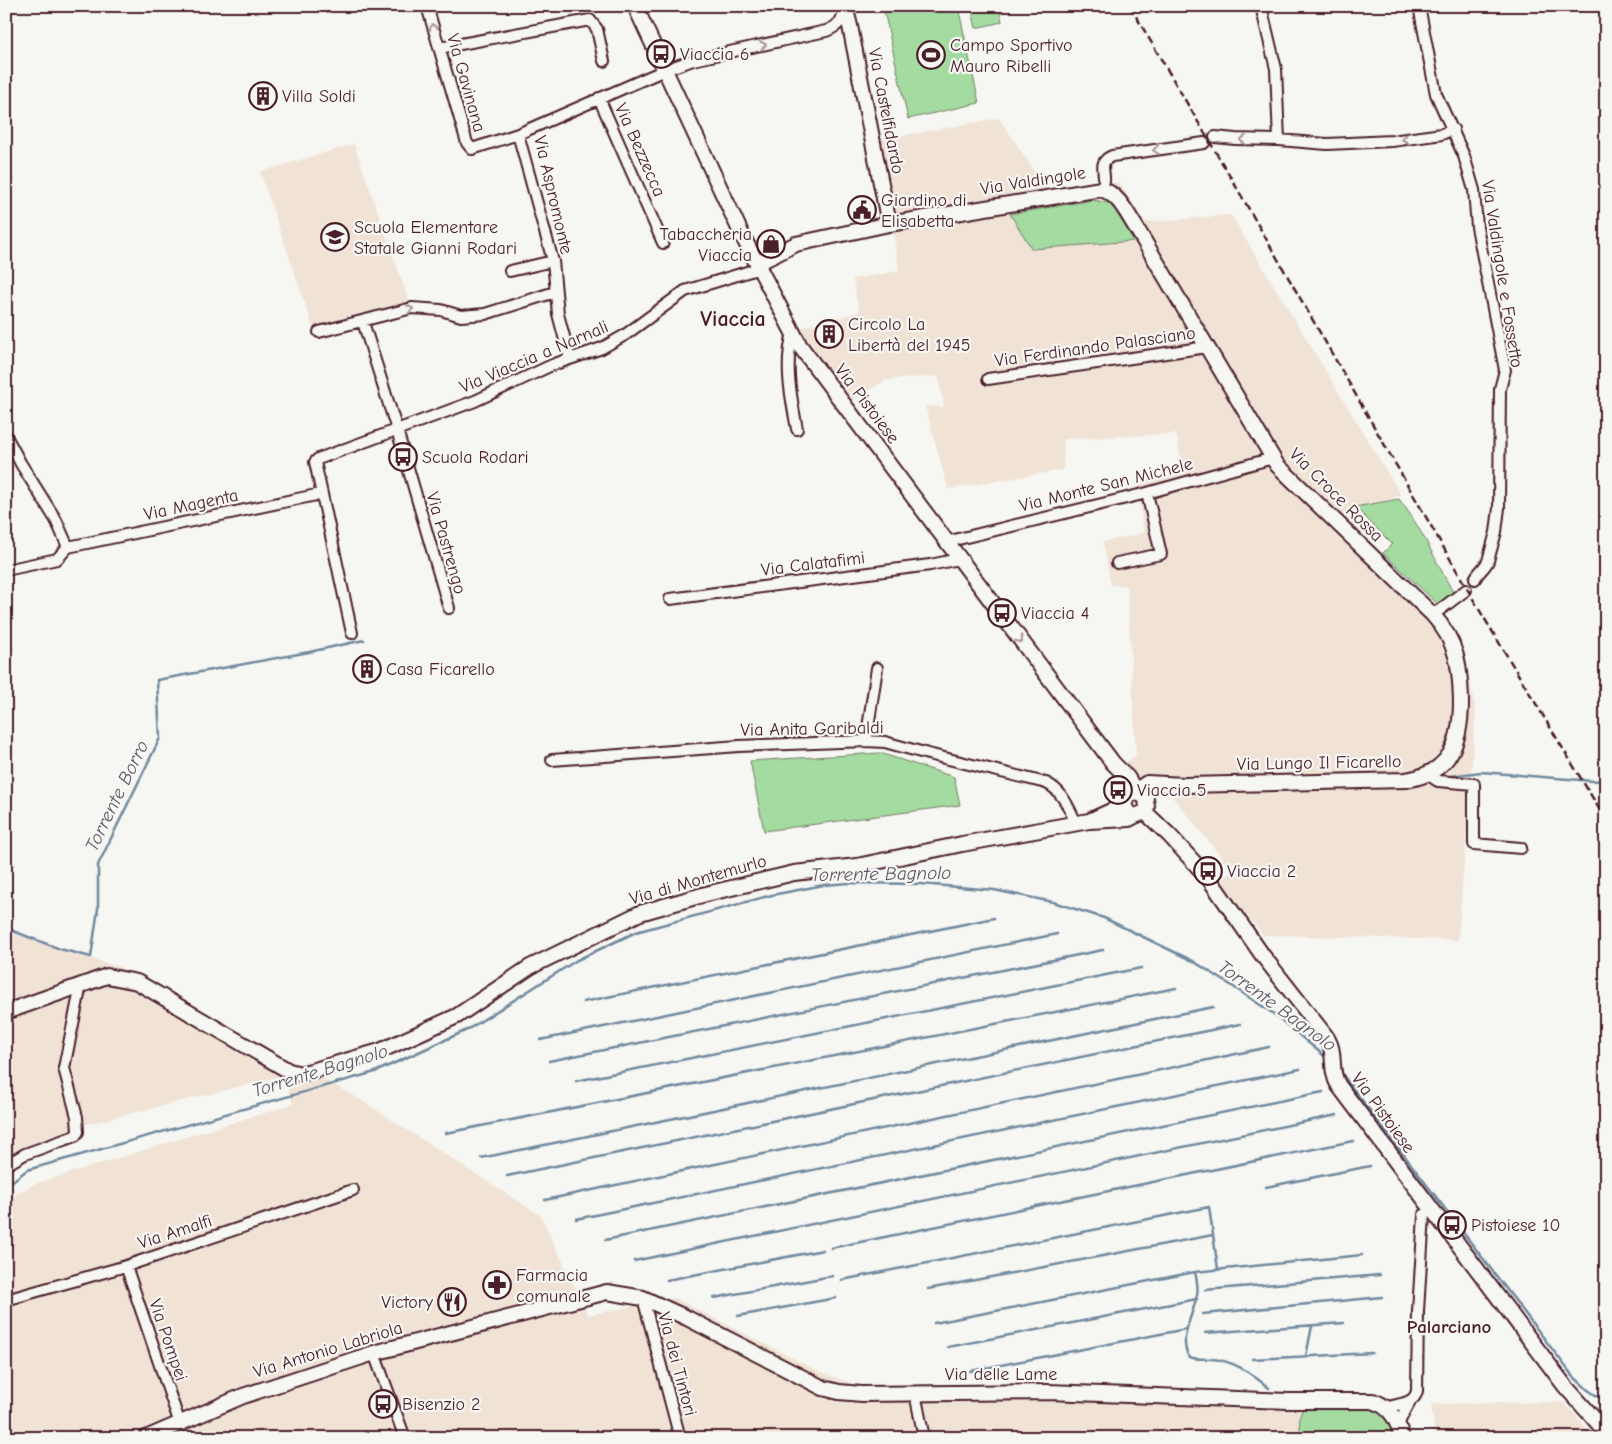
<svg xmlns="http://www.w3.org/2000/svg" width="1612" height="1444" font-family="'Comic Neue',sans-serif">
<rect width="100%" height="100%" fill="#f6f6f2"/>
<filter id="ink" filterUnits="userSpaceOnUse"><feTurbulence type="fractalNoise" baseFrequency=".02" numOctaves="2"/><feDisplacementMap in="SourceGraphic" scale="10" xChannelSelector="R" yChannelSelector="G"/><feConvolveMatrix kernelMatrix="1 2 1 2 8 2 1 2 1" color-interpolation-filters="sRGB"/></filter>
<g filter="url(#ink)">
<!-- built -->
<path fill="#f0e3d6" d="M999,118L1047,190L1119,182L1145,222L1231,215L1401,495L1346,517L1449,620L1460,637L1476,711L1458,940L1263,935L1219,881L1233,871L1157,778L1137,782L1122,765L1136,755L1127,586L1111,585L1103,542L1144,533L1136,481L1184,474L1176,434L1064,439L1063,470L948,489L925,406L944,407L938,376L886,380L853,400L798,328L859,312L853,279L899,271L879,140Z
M354,144L409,301L313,327L260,172Z
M6,931L121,968L361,1100L541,1216L588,1315L675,1298L814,1369L855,1385L1078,1384L1282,1396H1302L1299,1425L1301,1438H6V1200L34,1184L293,1104L283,1076L88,1124L6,1165Z
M1564,1402L1595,1438H1435L1431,1404Z"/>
<!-- green -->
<path fill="#a3dba0" stroke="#767d66" d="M883,6H958L979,103L908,119Z
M971,6H999L1002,22L976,28Z
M1093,200L1111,203L1134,241L1032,249L1010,214Z
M1399,499C1422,528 1436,562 1454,594L1440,606L1383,553L1392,544L1355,507Z
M880,753L954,777L960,805L764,831L750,761Z
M1364,1407C1384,1410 1389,1421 1397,1438H1301C1300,1428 1297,1415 1304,1408L1363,1409Z"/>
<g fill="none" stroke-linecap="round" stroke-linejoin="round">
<!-- stream -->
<path stroke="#70899e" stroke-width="2.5" d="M1450,776L1481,772L1593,781L1606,780
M6,931H13L60,949L91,957L98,909V865L160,738L157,680L309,652L364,640
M583,1002L994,918
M540,1040L1057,934
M549,1061L1103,950
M1339,1070L1572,1375L1588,1390L1606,1402
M576,1081L1141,968
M446,1133L1176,988
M481,1158L1213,1007
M507,1176L1240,1024
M6,1186L27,1170L375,1072L467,1030L577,960L636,932L772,895L824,885L849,883L921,884L994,890L1053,902L1104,918L1193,961L1226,982L1274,1014L1328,1059
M1266,1187L1370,1166
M545,1200L1269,1047
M576,1219L1300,1069
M605,1240L1323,1092
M831,1248L1353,1141
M634,1261L1337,1115
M1195,1272C1197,1281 1199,1290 1196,1299C1192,1318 1178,1338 1189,1357C1197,1360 1203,1358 1212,1359C1236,1361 1251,1374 1269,1388
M667,1280L823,1250
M842,1280L1209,1207L1218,1269
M928,1289L1213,1235
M1205,1290L1380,1275
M714,1298L832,1276
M1203,1314L1382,1297
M738,1316L836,1298
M934,1323L1195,1272L1362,1255
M1205,1333L1344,1323
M948,1347L1197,1299
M1306,1356L1312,1326
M1252,1359L1372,1353
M970,1371L1186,1329"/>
<defs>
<path id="street" d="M427,6L467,143L472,149L518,134L665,70L693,60L826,31C839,26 843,21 844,7
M1261,6L1276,69L1279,140
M1419,6L1436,94L1464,156L1474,190L1477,227L1505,370L1500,389L1499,508L1496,532L1488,561C1485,568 1478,572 1475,579
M439,48L590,20L597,29L604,61
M599,98L663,243
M518,134L553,261L558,314L570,359
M1215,137L1235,139L1279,140L1327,144L1392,141L1442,134L1453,129
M1101,189C1102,186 1103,184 1104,181C1105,170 1098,162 1112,156L1204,143
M510,271L553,261
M363,322L397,430L449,608
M319,332L412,308L441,310L461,316L485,314L555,292
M793,333C784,365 791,397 797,429
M988,379L1207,347
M6,436L21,464L56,520L68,547
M946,542L1147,493L1273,458
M68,547L321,494
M1117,563L1161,554L1147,493
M6,570L57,559L68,547
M670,599L930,565L959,559
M1433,615L1466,590
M352,633L315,462L318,459L475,401L552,365L602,348L625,335L685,291L760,268
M866,741L877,668
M552,760L739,746L866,741L885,742L928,754L1046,783C1062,790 1069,808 1076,823
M1427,774L1438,781L1474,784V844L1521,848
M6,1165L25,1154L75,1136L78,1132L77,1117L64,1068L81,985
M126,1266L180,1424
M643,1298L680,1438
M6,1300L126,1266L353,1190
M374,1353L405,1438
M915,1393L924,1438
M1386,1408C1398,1403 1414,1405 1417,1391L1418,1311L1424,1215
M1398,1424L1410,1402"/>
<path id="secondary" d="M635,6L742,235L800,346L1113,763L1127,777L1137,793L1144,796L1146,799L1147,807L1145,812L1135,816L1128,813L1124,805L1128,795L1137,793
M845,6L850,26L889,224
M758,263L796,244L889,224L1101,189C1119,194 1127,214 1137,229L1277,465L1433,615C1457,642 1460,665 1461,701C1461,742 1451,773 1406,780L1185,785L1147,783L1141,787L1137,793
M1145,812L1170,836L1210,880L1263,956L1325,1035C1338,1052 1328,1069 1339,1086L1565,1386L1606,1432
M1091,820L1124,805
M6,1012L107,976L137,982L289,1071L301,1074L380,1051L457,1016L530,967L640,913L706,894L794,873L857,866L962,844L1089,821L1129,819L1135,816
M146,1438L243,1396L374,1353L607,1292L643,1298L687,1318L823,1388L839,1392L862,1394L1048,1392L1288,1401H1373C1391,1407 1398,1421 1402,1438"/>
</defs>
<!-- street casing -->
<use href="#street" stroke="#4a1f2b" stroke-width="14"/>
<!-- secondary casing -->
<use href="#secondary" stroke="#4a1f2b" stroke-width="18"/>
<!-- street -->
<use href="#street" stroke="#f6f6f2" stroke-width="10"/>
<!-- secondary -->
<use href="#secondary" stroke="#f6f6f2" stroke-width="14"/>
<!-- rail -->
<path stroke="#4a1f2b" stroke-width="2.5" stroke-dasharray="8 4" stroke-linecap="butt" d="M1130,6L1238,190L1480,611L1606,820"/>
</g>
<!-- one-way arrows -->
<defs><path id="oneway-chevron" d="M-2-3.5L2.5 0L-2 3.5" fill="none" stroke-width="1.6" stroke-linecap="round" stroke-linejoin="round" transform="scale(1.25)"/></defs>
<g stroke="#a99598">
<use href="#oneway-chevron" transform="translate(433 27) rotate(-105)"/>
<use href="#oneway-chevron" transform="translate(763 45) rotate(-12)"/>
<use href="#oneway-chevron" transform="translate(1405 139) rotate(172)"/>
<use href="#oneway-chevron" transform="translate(1243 140) rotate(-179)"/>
<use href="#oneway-chevron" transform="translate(1156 150) rotate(173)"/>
<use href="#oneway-chevron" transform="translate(410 309) rotate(-11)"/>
<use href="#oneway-chevron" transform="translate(1020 640) rotate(53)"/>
</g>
</g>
<!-- icons -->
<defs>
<symbol id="bus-ring" viewBox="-11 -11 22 22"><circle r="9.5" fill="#f6f6f2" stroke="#4a1f2b" stroke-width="1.5"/><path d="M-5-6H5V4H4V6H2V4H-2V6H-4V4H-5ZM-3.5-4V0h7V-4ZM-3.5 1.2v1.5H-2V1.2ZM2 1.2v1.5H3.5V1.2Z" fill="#4a1f2b"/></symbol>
<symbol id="stadium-ring" viewBox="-11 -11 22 22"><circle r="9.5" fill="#f6f6f2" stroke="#4a1f2b" stroke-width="1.5"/><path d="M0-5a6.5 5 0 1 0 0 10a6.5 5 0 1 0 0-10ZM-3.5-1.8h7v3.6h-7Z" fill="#4a1f2b"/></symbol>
<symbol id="building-ring" viewBox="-11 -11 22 22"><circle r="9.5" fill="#f6f6f2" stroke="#4a1f2b" stroke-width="1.5"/><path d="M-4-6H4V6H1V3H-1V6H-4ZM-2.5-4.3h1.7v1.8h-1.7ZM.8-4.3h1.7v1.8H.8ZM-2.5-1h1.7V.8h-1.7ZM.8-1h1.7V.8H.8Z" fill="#4a1f2b"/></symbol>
<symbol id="civic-ring" viewBox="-11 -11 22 22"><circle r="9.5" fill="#f6f6f2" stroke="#4a1f2b" stroke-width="1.5"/><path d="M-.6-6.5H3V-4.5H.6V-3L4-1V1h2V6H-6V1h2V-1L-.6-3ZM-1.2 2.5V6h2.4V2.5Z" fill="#4a1f2b"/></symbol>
<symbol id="school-ring" viewBox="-11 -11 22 22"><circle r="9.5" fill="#f6f6f2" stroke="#4a1f2b" stroke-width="1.5"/><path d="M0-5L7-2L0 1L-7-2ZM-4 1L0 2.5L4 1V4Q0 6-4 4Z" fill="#4a1f2b"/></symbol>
<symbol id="shop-ring" viewBox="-11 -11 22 22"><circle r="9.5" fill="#f6f6f2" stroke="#4a1f2b" stroke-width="1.5"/><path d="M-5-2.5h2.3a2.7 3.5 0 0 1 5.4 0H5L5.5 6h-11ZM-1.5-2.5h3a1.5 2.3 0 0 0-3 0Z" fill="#4a1f2b"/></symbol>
<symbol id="pharmacy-ring" viewBox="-11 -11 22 22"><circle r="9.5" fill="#f6f6f2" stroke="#4a1f2b" stroke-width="1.5"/><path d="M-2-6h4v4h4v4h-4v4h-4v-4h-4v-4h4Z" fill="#4a1f2b"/></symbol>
<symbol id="restaurant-ring" viewBox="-11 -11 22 22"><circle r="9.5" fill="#f6f6f2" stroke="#4a1f2b" stroke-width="1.5"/><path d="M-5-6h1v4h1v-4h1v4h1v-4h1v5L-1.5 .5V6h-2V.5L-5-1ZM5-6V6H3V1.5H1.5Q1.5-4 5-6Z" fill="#4a1f2b"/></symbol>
</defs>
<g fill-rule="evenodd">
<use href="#bus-ring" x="645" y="38" width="32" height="32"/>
<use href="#stadium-ring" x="915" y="39" width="32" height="32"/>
<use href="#building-ring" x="247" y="80" width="32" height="32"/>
<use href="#civic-ring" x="846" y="194" width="32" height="32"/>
<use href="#school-ring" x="319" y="221" width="32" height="32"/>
<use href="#shop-ring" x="755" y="228" width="32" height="32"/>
<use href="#building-ring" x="813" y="318" width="32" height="32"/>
<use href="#bus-ring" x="387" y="441" width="32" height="32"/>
<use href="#bus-ring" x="986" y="597" width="32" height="32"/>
<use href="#building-ring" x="351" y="653" width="32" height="32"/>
<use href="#bus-ring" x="1102" y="774" width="32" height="32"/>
<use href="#bus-ring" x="1192" y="855" width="32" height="32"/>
<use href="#bus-ring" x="1436" y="1209" width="32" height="32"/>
<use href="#pharmacy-ring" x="481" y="1269" width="32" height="32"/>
<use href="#restaurant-ring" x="436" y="1286" width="32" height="32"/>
<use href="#bus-ring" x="367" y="1388" width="32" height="32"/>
</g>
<g text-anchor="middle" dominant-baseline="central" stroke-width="4.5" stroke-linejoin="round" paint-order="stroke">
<!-- poi labels -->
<g font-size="18" fill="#4a1f2b" stroke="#f6f6f2" text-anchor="start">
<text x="950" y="45">Campo Sportivo<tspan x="950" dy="21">Mauro Ribelli</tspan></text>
<text x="680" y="54">Viaccia 6</text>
<text x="282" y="96">Villa Soldi</text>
<text x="881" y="200">Giardino di<tspan x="881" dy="21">Elisabetta</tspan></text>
<text x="354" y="227">Scuola Elementare<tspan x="354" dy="21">Statale Gianni Rodari</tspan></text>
<text x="752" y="234" text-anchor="end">Tabaccheria<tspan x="752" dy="21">Viaccia</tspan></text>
<text x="848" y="324">Circolo La<tspan x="848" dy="21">Libertà del 1945</tspan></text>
<text x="422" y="457">Scuola Rodari</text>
<text x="1021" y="613">Viaccia 4</text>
<text x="386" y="669">Casa Ficarello</text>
<text x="1137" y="790">Viaccia 5</text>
<text x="1227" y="871">Viaccia 2</text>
<text x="1471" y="1225">Pistoiese 10</text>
<text x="516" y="1275">Farmacia<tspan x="516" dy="21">comunale</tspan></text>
<text x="433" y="1302" text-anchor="end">Victory</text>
<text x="402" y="1404">Bisenzio 2</text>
</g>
<!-- street labels -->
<g font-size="18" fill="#4a1f2b" stroke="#f6f6f2">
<text transform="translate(466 83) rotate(74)">Via Gavinana</text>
<text transform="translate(886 111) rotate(79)">Via Castelfidardo</text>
<text transform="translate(640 150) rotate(66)">Via Bezzecca</text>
<text transform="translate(1033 181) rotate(-9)">Via Valdingole</text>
<text transform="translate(553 195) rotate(77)">Via Aspromonte</text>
<text transform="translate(1502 274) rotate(81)">Via Valdingole e Fossetto</text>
<text transform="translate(1095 347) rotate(-8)">Via Ferdinando Palasciano</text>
<text transform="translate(534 357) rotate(-23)">Via Viaccia a Narnali</text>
<text transform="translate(867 404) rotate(53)">Via Pistoiese</text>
<text transform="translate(1106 485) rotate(-14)">Via Monte San Michele</text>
<text transform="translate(1336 495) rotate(45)">Via Croce Rossa</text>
<text transform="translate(191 505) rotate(-12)">Via Magenta</text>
<text transform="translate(446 543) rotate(74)">Via Pastrengo</text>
<text transform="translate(813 564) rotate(-7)">Via Calatafimi</text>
<text transform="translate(812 729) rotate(-1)">Via Anita Garibaldi</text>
<text transform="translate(1319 763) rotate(-1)">Via Lungo Il Ficarello</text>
<text transform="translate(698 880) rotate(-16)">Via di Montemurlo</text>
<text transform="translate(1383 1113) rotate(54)">Via Pistoiese</text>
<text transform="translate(175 1232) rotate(-18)">Via Amalfi</text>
<text transform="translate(168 1340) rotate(71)">Via Pompei</text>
<text transform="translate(328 1350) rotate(-17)">Via Antonio Labriola</text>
<text transform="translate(677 1364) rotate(75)">Via dei Tintori</text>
<text x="1001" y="1374">Via delle Lame</text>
</g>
<!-- water labels -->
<g font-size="19" font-style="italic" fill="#5d5465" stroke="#f6f6f2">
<text transform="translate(117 796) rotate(-64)">Torrente Borro</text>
<text transform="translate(881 874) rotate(-1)">Torrente Bagnolo</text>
<text transform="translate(1277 1006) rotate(36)">Torrente Bagnolo</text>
<text transform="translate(320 1071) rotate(-17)">Torrente Bagnolo</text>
</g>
<!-- neighbourhood labels -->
<g font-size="19" font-weight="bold" fill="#4a1f2b" stroke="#f6f6f2">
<text x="1449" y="1327">Palarciano</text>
</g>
<!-- district labels -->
<g font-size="22" font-weight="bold" fill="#4a1f2b" stroke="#f6f6f2">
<text x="733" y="319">Viaccia</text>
</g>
</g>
<!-- margin -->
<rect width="1612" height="1444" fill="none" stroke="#f6f6f2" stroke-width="25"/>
<rect x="12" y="12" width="1587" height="1419" fill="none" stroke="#4a1f2b" stroke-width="2" filter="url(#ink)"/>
</svg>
